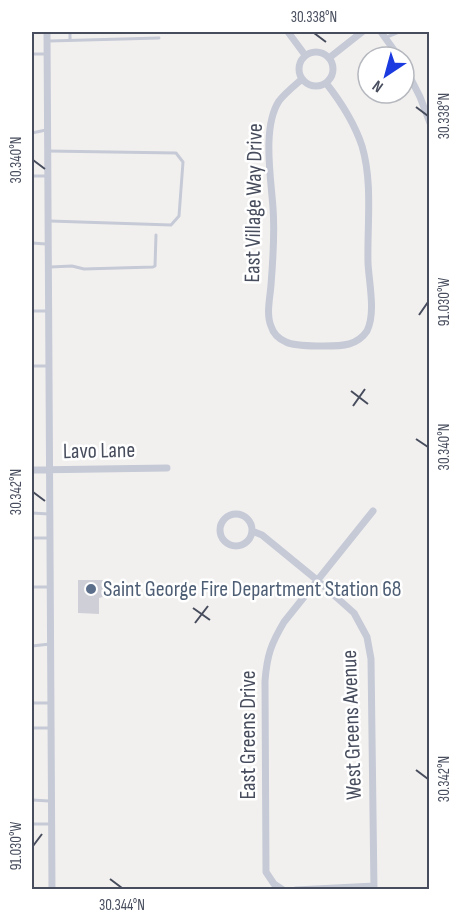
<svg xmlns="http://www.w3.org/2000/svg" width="461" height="921" font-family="'Sofia Sans Condensed',sans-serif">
<rect width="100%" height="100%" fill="#f2f0ef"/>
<!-- building -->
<path fill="#cfd0d7" d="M78,580H103V597L99,598V614L78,613Z"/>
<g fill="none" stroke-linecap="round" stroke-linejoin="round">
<!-- lane -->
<path stroke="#c6cad6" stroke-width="3" d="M387,37L399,32
M70,40V32
M49,41L159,38
M32,54H45
M32,133L46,130
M48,151L176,153L183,162L179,216L171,225L50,221
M32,176H46
M32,243L46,244
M50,267L72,266L84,269L153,267L155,266L156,235
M32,311H47
M32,366H48
M32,513L49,514
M32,538H49
M32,587H49
M32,646L50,644
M32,703H50
M32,728H51
M32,800L49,801
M32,824H50"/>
<!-- street -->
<path stroke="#c6cad6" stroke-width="7" d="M47,32L52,890
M288,32L305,55
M381,32L399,57
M299 69a17 17 0 1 1 34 0a17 17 0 1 1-34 0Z
M329,58L362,32
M404,65L420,97L430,123
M302,79C294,86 285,93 279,101C262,127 271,178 273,208C275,234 273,260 271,285C270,298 266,314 271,326C273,333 279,339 286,342C296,347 338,347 349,344C356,342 363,337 367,331C376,313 369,283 368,263C367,225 373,183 362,146C354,122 341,102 326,83
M32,470L167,468
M220 530a16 16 0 1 1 32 0a16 16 0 1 1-32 0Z
M252,531L262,535L317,580L354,613L367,637L371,659L374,890
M283,890L274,884L266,872L265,681C267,655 271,644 284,622L373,511
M296,890L374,886"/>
</g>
<!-- ticks -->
<path fill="none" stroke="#474d5d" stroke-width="2" d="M314,33L326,42M416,107L428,116M33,160L45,169M419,315L428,302M351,391L368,404M353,406L365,389M416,439L428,447M33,492L45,501M193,608L210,620M195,623L208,606M416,770L428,779M33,846L42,834M110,879L122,888"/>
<!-- markers -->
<circle fill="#5c6f8a" stroke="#fff" stroke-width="2" cx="91" cy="589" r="6"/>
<g text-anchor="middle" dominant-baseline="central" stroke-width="5" stroke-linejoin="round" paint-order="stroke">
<!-- street labels -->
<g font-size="22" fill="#474d5d" stroke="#fff">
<text transform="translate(254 203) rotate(-89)">East Village Way Drive</text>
<text transform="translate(99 451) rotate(-1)">Lavo Lane</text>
<text transform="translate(352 725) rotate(-92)">West Greens Avenue</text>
<text transform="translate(248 735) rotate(-90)">East Greens Drive</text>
</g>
<!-- service labels -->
<g font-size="22" fill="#4e5e75" stroke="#fff" text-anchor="start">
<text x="103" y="589">Saint George Fire Department Station 68</text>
</g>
</g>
<!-- border -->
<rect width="461" height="921" fill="none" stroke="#ffffff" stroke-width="66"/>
<!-- north arrow -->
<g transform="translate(386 75) rotate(216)"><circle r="28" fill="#ffffff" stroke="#b5b8be" stroke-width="1.5"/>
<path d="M0-4.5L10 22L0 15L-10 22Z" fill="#1b3be0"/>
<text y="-9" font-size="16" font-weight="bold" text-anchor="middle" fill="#474d5d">N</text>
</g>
<rect x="33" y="33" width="395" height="855" fill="none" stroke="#474d5d" stroke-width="2"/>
<g font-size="15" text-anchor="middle" fill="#474d5d">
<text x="314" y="22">30.338°N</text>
<text transform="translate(444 116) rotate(-90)" y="5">30.338°N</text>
<text transform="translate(16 160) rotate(-90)" y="5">30.340°N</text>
<text transform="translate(444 302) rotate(-90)" y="5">91.030°W</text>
<text transform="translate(444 447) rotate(-90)" y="5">30.340°N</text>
<text transform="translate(16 492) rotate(-90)" y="5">30.342°N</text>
<text transform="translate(444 779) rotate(-90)" y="5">30.342°N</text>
<text transform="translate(16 846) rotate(-90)" y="5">91.030°W</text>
<text x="122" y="910">30.344°N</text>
</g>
</svg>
